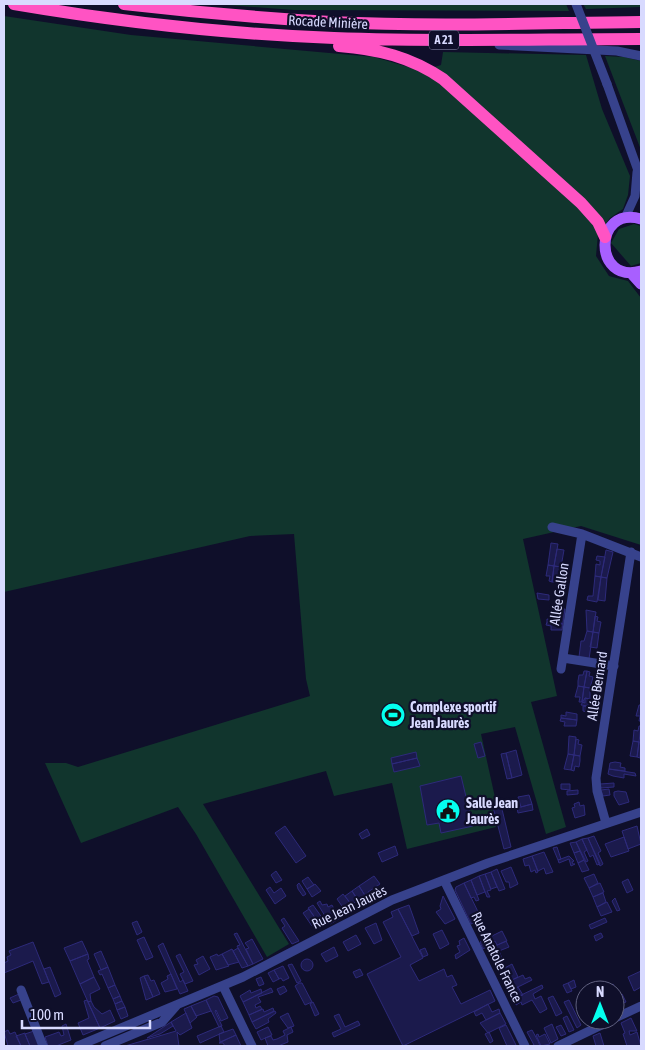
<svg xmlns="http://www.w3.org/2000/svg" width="645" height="1050" font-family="'Asap Condensed',sans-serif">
<rect width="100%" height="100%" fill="#0f0f2a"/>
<!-- green -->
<path fill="#11352d" d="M213,4H566L569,11L294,10Z
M583,4H641V7L586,9Z
M4,16L131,35L374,57L422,71L441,65L443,52L586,55L602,109L630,176L628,195L623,209L610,218L598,234L596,256L609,276L628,281L641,298V545L581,526L523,539L557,696L531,702L566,827L546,834L515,727L481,734L496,802L491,803L496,827L407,849L392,783L334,796L326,771L203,804L289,944L267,957L196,834L178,807L81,843L45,763H66L78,767L310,696L306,679L294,534L250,536L4,592Z
M605,56L624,57L641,61V150Z
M634,224L641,226V263L631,266L611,243L619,229Z"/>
<!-- building -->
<path fill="#1b1a4c" stroke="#2d2a7a" d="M551,543L558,544L554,566L548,565Z
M557,549L564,550L561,567L554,566Z
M606,550L613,552L607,578L601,577Z
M597,556L605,557L601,577L595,576L596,564L600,565V561L596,560Z
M548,565L554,566L552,582L549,581L550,576H546Z
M554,566L561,567V572L560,578L556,577L555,582H552Z
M595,576L601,577L597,602L587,600L588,596H593Z
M601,577L607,578L605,601L598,600Z
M537,593L549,595V600L538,599Z
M559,609H565L563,624L547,622V619L552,620V616H558Z
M586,610L596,612L593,632L587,631Z
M595,616L598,617L597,621L601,622L599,633L593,632Z
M547,622L563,624L562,630H551V626L546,625Z
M587,631L593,632L589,659L579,657L581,641H584Z
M593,632L599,633L597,648L590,647Z
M584,671H587L584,687L578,686V681L579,675H583Z
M587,671L590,672L589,676L593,677L590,688L584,687Z
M578,686L584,687L582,702H579L580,697H575Z
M584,687L590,688V699L585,698V703L582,702Z
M585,698L589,699L588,706L581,705Z
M639,705H641V721H639L640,716H636Z
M583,706L591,708L590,713L583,711Z
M566,712L577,714V720L561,718V715L566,716Z
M561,718L577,720L576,726H564L565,722L560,721Z
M639,726H641L639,742L633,741L634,730L638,731Z
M569,736L576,737L574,755L568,754Z
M576,739L579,740L578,744L582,745L580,756L574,755Z
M633,741L639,742L637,757L630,756Z
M481,742L485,756L478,758L474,744Z
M639,742H641L640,758L637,757Z
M516,750L522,775L512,778L506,753Z
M416,752L417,758L392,764L391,758Z
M506,753L512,778L507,779L501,754Z
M568,754L574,755L571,770L564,769Z
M574,755L580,756V761L579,767L575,766L574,771L571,770Z
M417,758L420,766L394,772L392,764Z
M615,762L621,763L620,767L625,768V771L609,769L610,763Z
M609,769L635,773L636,776L624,774V778L613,776L608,774Z
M461,776L473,826L441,833L439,823L427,825L420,786Z
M614,783V787L601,788L600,784Z
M561,784H570V790L561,789Z
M609,789L610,795L603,796L601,790Z
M578,790V794L567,795V791Z
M618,791L626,792L629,802L619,805L614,796V792Z
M529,795L532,804L521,807L518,797Z
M579,802L580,806L584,805L585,815L575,818L572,808L575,807L574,804Z
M532,804L533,810L518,813L517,808Z
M501,805L511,847L504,849L493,807Z
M285,826L306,856L296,863L275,833Z
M637,826L641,844L628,849L622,831Z
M367,829L370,835L362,839L359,834Z
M594,836L601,851L598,853L603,864L600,866L588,838Z
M624,837L629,851L611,857L605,844Z
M588,838L600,864L597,865L593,855L590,857L582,839Z
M582,839L587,850L584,852L588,861L586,862L576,842Z
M576,842L580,851L574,853L570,843Z
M395,846L398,855L382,862L378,853Z
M557,847L561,859L558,860L553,848Z
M580,851L584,860L578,863L574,853Z
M544,852L553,872L546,874L544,868L538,871L532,856Z
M532,856L538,872L536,873L535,870L531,872L529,865L525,866L523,859Z
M569,856L574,861L572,862L573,864H575L571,866L569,859L559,863L558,860Z
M584,860L589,870L582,872L578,863Z
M511,867L518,884L510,888L509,882H506L501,871Z
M497,869L505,889L499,891L491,872Z
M276,871L282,880L276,883L271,875Z
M491,872L497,887L491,889L485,874Z
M485,874L491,890L487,891L490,897H487L479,876Z
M594,874L598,883L589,888L584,878Z
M374,876L380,884L368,892L369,894L366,897L359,886Z
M479,876L485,892L477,895L471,880Z
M308,877L314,885L307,889L302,881Z
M628,879L633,890L627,893L622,882Z
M471,880L479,900L476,901L474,897L471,898L464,883Z
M299,883L306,894L303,896L298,889L297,885Z
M464,883L484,924L479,927L476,922L471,924L455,890L456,887Z
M600,883L604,892L593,897L589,888Z
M315,884L321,891L312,897L307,889Z
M359,886L366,897L359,901L352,891Z
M270,887L274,893L281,888L286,896L275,904L266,890Z
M352,891L358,901L351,904L345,896Z
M603,893L606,902L597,907L593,897Z
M343,894L351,904L344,909L337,899Z
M443,896L455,919L445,924L436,912L441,909L440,906Z
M615,898L620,910L617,911L612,901Z
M320,901L322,905L327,904L328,907L332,905L339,919L330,924L317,903Z
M607,902L612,912L601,916L597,907Z
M313,905L323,919L318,922L308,908Z
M409,905L419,933L412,936L398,909Z
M309,909L318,922L312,926L303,913Z
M398,909L423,958L410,965L419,981L444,969L447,977L452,975L457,985L452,987L461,1004L490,990L495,1001L403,1046L367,974L401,957L383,922L393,917L391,912Z
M284,918L299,941L292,944L282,928L285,926L281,920Z
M605,918L607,922L591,929L589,925Z
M137,921L142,932L137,935L132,923Z
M376,923L382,940L374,944L365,928Z
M442,930L449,944L440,949L433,934Z
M502,931L507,941L497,945L495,941L483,949L480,942Z
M237,933L253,964L248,966L237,946L240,945L234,934Z
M601,933L603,937L596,941L594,936Z
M356,935L361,944L348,951L343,942Z
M144,937L153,957L146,960L137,940Z
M464,938L470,950L456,959L455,955L460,952L457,946L460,945L459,941Z
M252,939L263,959L253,964L246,949L249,948L245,943Z
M82,941L88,954L70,961L64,948Z
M506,941L509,947L499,951L502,958L495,962L489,949Z
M33,942L49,982L42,984L33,961L4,973V963L8,961L7,957L11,955L9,951Z
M163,943L180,982L183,980L188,991L180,994L158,946Z
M334,947L338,956L326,962L321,954Z
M238,948L248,966L242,968L233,951Z
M425,948L428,955L423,957L420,950Z
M232,949L239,962L228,965L222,954Z
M101,951L108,967L101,970L94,954Z
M88,954L89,959L87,960L94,977L80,984L70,961Z
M180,954L193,981L185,984L180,974L184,972L176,956Z
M217,954L218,956L222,954L229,966L216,970L210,957Z
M203,956L210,969L199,975L194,965L198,964L196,960Z
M301 965a6 6 0 1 1 12 0a6 6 0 1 1-12 0Z
M292,964L301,981L297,983L288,965Z
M512,964L518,977L507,982L501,970Z
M283,966L289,978L283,981L281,978L279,979L274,970Z
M50,967L61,994L55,997L44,969Z
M108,967L115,985L108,988L102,974L100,975L98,971Z
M360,969L363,975L356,978L353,972Z
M274,970L279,979L273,982L268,973Z
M641,971V987L634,991L628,977Z
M171,974L177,989L165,992L161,983L168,979L167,976Z
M148,975L151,981L154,980L160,994L153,997L144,976Z
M523,975L525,979L530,977L532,980L512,990L508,982Z
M144,976L153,997L146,1000L140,978Z
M94,977L100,989L90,994L91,1001L88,1002L80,984Z
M261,977L264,984L259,986L256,979Z
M574,980L576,987L571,989L568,983Z
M299,983H302L312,1002L305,1005L295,986Z
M568,983L572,991L567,993L563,985Z
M613,984L619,996L622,994L626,1002L619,1005L615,997V990H612L610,986Z
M115,985L120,996L113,999L108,988Z
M542,985L543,988L533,994L535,999L541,996L547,1009L540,1013L532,1000L522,1005L521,1002L516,1005L513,999Z
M284,986L287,991L280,995L277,989Z
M518,987L523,995L517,997L513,989Z
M271,988L273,992L258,997L261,1002L255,1005L256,1008L260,1006L262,1009L249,1015L243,1002Z
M261,989L262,993L243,1002L240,996L250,990L251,993Z
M19,994L21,1000L13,1003L10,998Z
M120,996L122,1001L115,1004L113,999Z
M214,996L218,997L228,1018L221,1021L216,1010L215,1011L222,1026L219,1027L206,1000Z
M553,996L562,1013L556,1016L548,998Z
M87,1000L100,1028L83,1035L78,1023L89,1018L84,1001Z
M206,1000L211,1011L196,1016L191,1006Z
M569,1000L581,1025L577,1028L564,1002Z
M91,1001L94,1007L102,1014L110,1010L115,1021L100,1028L88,1002Z
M122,1001L125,1007L117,1010L115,1004Z
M313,1002L319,1014L315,1016L310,1004Z
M488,1004L492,1012L499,1009L500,1013L486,1020L482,1013L476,1016L474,1012Z
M191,1006L197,1017L190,1023L184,1009Z
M125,1007L128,1016L121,1019L117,1010Z
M273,1008L274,1011L252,1022L249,1015L263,1009L264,1012Z
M275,1011L276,1013L268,1019L269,1022L256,1029L252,1022Z
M186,1013L192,1028L180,1035L177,1032L179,1046H125L176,1031L171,1022Z
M288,1013L294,1026L288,1028L280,1017Z
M500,1013L506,1024L488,1033L480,1023Z
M339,1014L345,1027L358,1021L360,1025L334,1037L332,1033L341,1029L334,1016Z
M567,1016L574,1030L569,1032L563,1018Z
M631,1018L637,1031H629L630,1035L637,1032L641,1046H627L623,1034L625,1033L621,1023Z
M171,1022L173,1026L160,1034L147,1038Z
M66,1024L71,1040L56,1046H48L45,1037L59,1032L61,1036L64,1035L62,1026Z
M552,1024L558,1039L551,1043L544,1028Z
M506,1025L516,1045L514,1046H507L499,1028Z
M561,1025L566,1034L561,1036L556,1027Z
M221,1026L224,1032L200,1043L197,1036Z
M268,1027L272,1035L261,1040L257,1032Z
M291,1027L293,1032L287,1035L288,1042L278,1046H268L265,1038L271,1036L273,1040L277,1039L285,1035L283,1031Z
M233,1029L236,1035L220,1042L219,1034Z
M8,1030L10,1034L15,1032L21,1046H8L4,1032Z
M532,1030L538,1041L540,1046H531L534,1045L527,1032Z
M34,1031L40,1046H30L25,1034Z
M489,1032L493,1041L490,1043L485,1034Z
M25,1033V1034L30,1046H21L16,1036Z
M600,1033L604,1046H596L593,1036Z
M538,1034L539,1037L545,1034L550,1044L541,1046L536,1035Z
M236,1035L241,1046H225L223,1043H219Z"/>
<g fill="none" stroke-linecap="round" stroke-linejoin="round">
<!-- minor -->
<path stroke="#37428c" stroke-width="9" d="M499,45L617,51L641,56
M607,84L641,179
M625,218L635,196L637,172
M552,527L582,534L641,557
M563,658L614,666
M561,669L582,534
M606,823L597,791L596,778L631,552
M444,880L525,1046
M223,986L252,1046
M21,990L43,1046
M615,1018L641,1006
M78,1046L243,977L392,900L488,863L641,812
M105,1046L162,1022L177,1005
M558,1046L612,1020"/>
<!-- major -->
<path stroke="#a85fff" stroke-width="11" d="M641,219C593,205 593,285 641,271
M631,273L641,284"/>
<!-- highway -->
<path stroke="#ff53c3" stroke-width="12" d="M14,4C120,22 227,34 334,38C437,42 539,39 641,39
M124,4C193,12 262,18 331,22C434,27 538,23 641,22
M339,46C378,49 411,57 443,79L581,203L598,222L605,237"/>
<!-- minor-bridge -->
<path stroke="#37428c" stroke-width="9" d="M576,4L607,84"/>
</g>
<!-- icons -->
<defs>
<symbol id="stadium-disc" viewBox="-11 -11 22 22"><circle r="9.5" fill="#04ffee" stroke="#0f0f2a"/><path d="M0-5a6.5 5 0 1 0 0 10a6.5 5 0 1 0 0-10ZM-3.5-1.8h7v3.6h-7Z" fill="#111"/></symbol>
<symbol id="civic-disc" viewBox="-11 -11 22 22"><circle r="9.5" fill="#04ffee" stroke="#0f0f2a"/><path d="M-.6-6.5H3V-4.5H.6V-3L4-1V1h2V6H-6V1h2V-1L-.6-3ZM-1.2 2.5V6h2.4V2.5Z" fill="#111"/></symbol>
</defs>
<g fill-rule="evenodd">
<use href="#stadium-disc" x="379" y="701" width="28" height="28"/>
<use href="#civic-disc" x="434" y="797" width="28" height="28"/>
</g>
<g text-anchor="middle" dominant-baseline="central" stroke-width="4.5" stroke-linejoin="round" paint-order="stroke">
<!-- shield labels -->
<rect fill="#0f0f2a" stroke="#9c9dbf" stroke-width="1" x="429" y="30.5" width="30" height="19" rx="4"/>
<g font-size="12" font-weight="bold" fill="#d8daff">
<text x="444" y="40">A 21</text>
</g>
<!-- street labels -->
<g font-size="14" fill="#d8daff" stroke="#0f0f2a">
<text transform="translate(328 22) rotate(3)">Rocade Minière</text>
<text transform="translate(559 594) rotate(-81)">Allée Gallon</text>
<text transform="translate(597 686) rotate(-81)">Allée Bernard</text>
<text transform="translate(349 907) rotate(-26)">Rue Jean Jaurès</text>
<text transform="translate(497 957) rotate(64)">Rue Anatole France</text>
</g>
<!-- poi labels -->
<g font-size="14" font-weight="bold" fill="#d8daff" stroke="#0f0f2a" text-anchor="start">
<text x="410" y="707">Complexe sportif<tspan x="410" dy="16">Jean Jaurès</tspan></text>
<text x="466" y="803">Salle Jean<tspan x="466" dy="16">Jaurès</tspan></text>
</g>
</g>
<!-- border -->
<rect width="645" height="1050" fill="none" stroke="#d8daff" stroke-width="10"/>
<!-- north arrow -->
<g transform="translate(600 1005)"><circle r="24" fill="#0f0f2a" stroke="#5f607f"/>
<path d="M0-4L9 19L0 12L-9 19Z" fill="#04ffee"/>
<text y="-8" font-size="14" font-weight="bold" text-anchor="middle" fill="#d8daff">N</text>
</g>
<!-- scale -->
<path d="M22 1020v8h128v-8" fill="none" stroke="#d8daff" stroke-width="2.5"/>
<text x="30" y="1020" font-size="15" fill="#d8daff" stroke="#0f0f2a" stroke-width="4" paint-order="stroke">100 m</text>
</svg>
